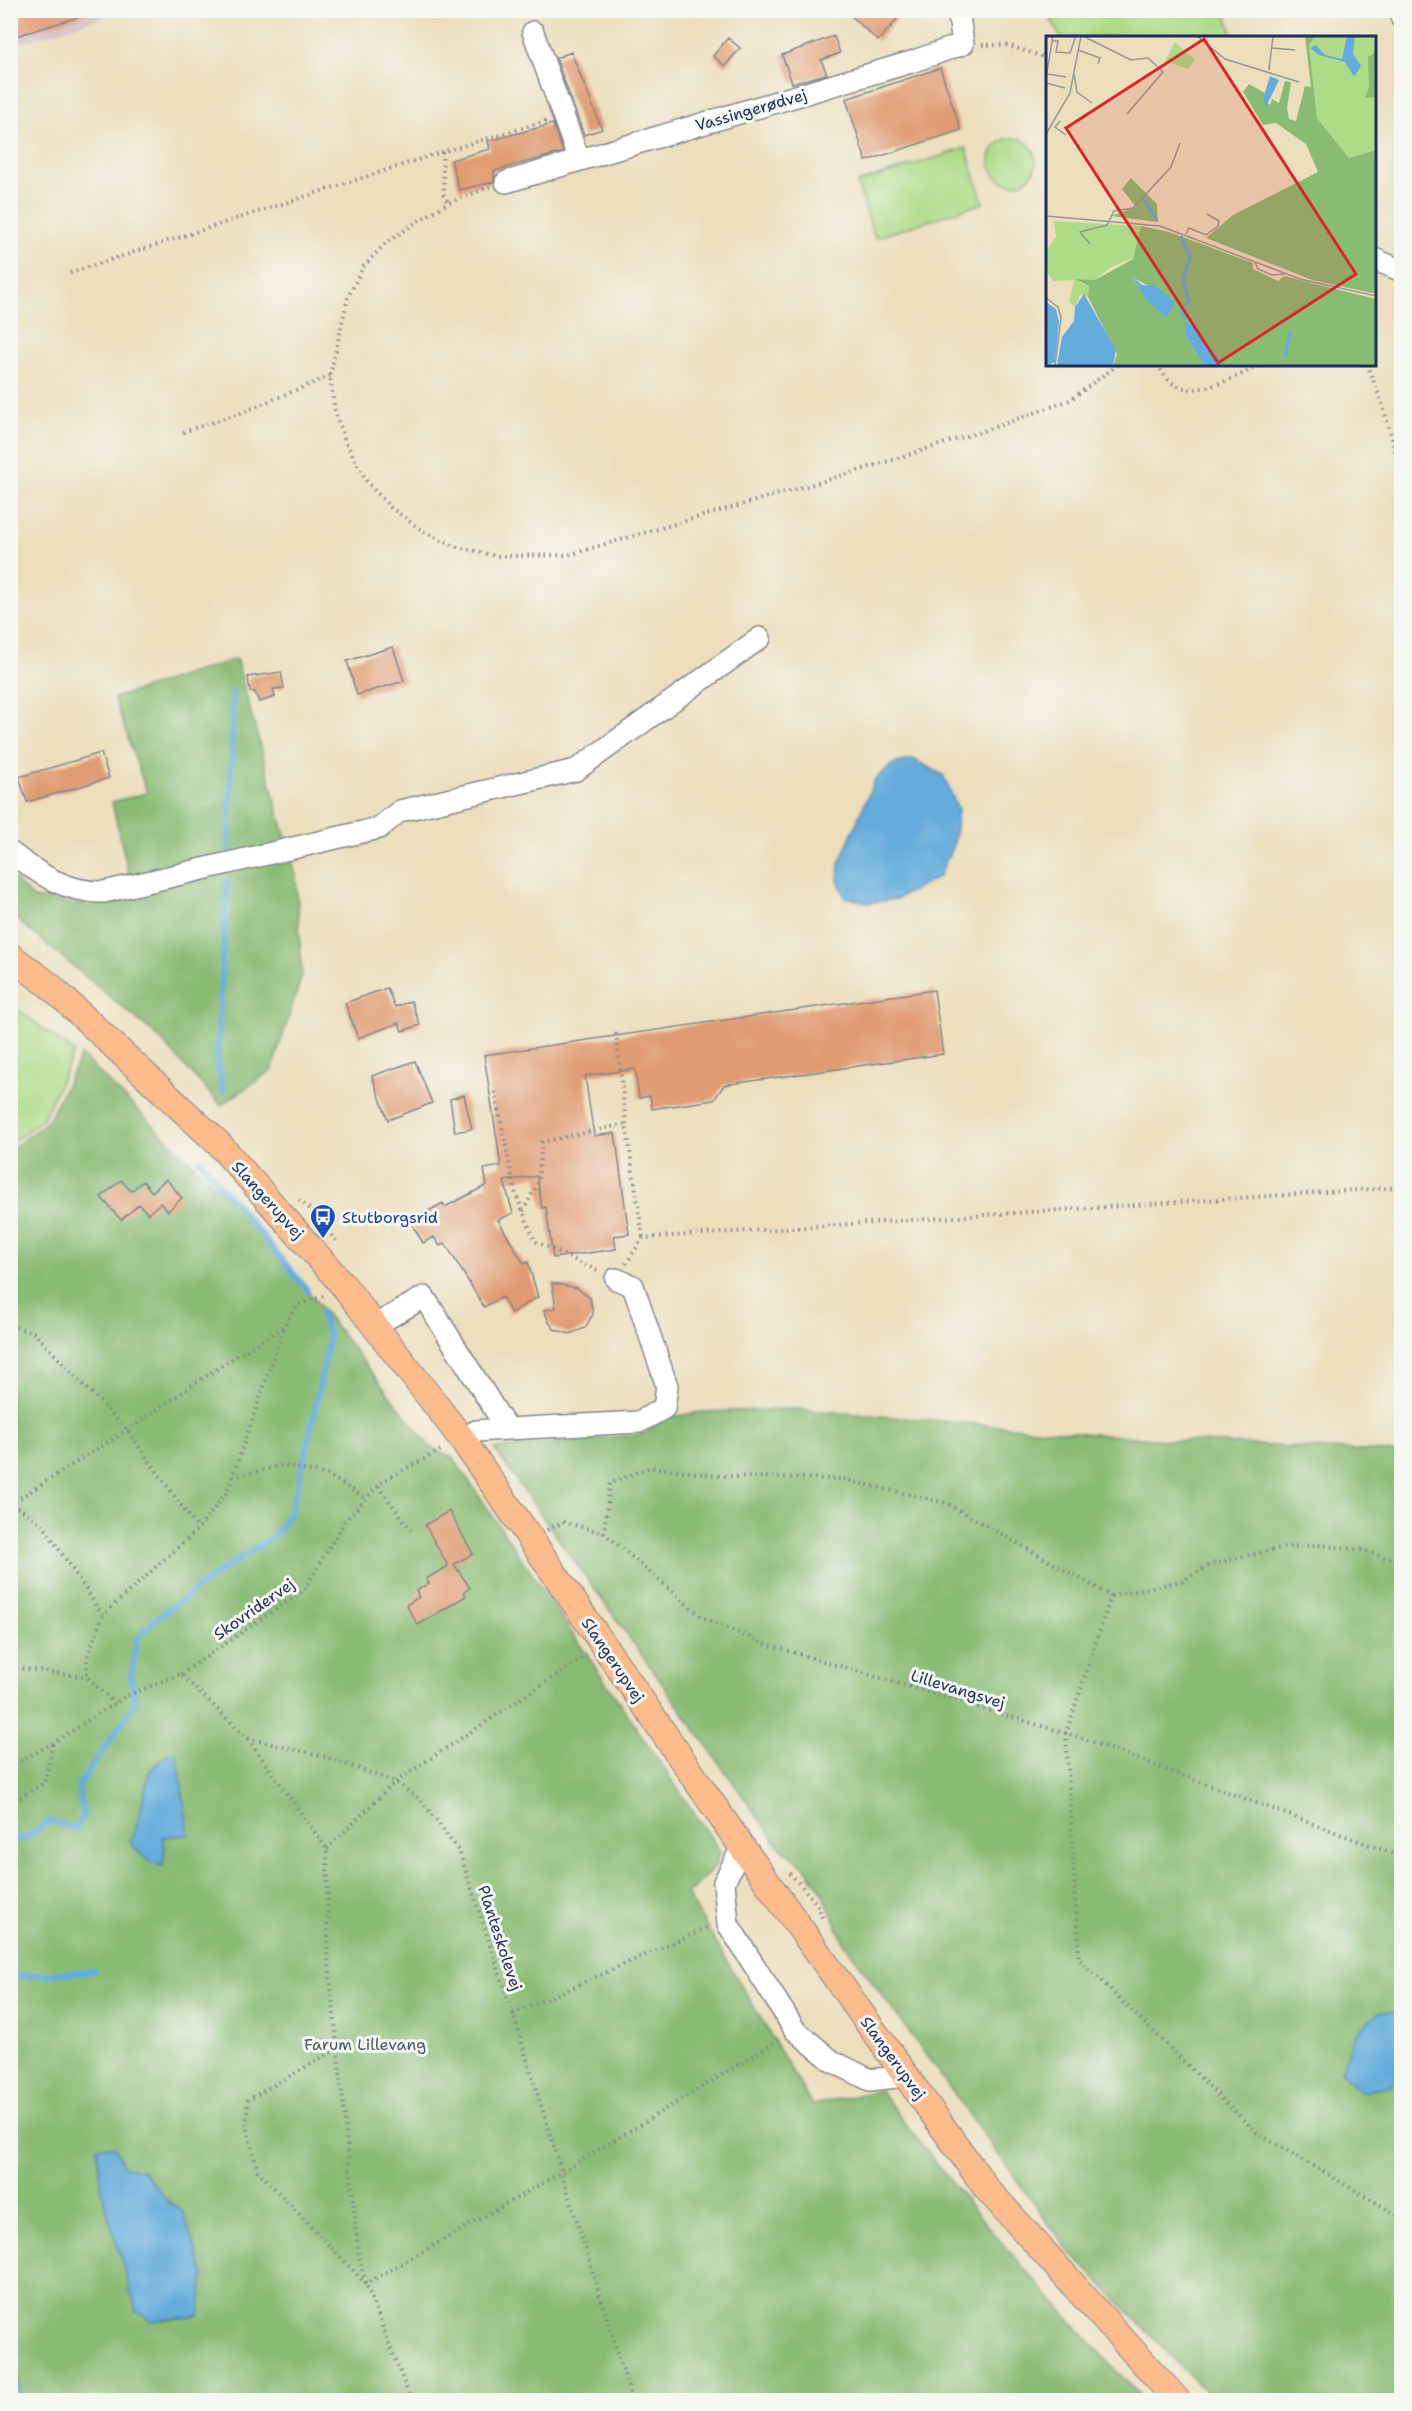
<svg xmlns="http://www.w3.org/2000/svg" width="1412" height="2411" font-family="'Shantell Sans',sans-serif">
<rect width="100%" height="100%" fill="#f6f6f2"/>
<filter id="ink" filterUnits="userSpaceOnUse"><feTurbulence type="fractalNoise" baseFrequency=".0167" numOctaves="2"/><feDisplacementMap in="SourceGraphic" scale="12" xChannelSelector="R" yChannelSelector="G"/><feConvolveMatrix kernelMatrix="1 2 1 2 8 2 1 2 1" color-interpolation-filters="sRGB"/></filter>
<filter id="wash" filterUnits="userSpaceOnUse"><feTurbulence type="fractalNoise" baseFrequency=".008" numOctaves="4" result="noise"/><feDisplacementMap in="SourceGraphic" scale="24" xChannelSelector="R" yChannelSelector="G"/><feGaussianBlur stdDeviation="1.35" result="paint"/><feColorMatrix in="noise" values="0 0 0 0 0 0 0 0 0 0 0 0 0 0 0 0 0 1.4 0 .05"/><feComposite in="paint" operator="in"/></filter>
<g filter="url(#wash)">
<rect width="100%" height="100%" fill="#ecdebc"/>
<!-- industrial -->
<path fill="#d2bec5" d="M11,11H122L11,46Z"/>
<!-- green -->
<path fill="#aedb87" stroke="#648572" stroke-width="1.5" d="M1047,11H1225L1233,37H1060Z
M990 161a23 23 0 1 1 46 0a23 23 0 1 1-46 0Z
M966,148L983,203L875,238L857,183Z
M10,1004L74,1052L43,1119L11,1143Z"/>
<!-- forest -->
<path fill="#8abb74" stroke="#527569" stroke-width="1.5" d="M236,659L296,875L302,975L272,1070L221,1105L155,1034L11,915L10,876L34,898L88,906L138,898L129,876L112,802L147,793L114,698Z
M81,1055L261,1231L430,1447L453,1458L720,1851L715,1867L687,1894L812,2105L880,2090C962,2202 1049,2299 1144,2400H21L13,2357L10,2290V1150L48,1121Z
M796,1409L1167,1440L1401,1453V2400H1214L1067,2249L844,1943L821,1890L805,1867L778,1845L494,1449L644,1434L664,1418L702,1412Z"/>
<!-- water -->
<path fill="#63acdb" stroke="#3f6e9c" stroke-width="1.5" d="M913,759L943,775L958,809L954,843L939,877L897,899L868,903L845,897L838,880L839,864L875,779L893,764Z
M169,1753L177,1755L189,1835L162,1837L165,1846L163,1866C149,1863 137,1853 130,1841L137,1825L150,1770Z
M1379,2012H1401V2073L1391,2085L1360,2092L1341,2071L1355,2035Z
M97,2146L115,2147L124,2167L143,2170L167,2201L182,2210L204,2275L199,2316L150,2321L136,2310L103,2197Z
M11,2290L13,2357L21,2400H11Z"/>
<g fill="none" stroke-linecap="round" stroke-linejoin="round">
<!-- stream -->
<path stroke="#63acdb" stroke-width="6" d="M229,851L233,693
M223,1092L217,1059L227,882
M200,1161L307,1290
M10,1828L16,1840L26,1838L50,1821L76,1829L83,1817L78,1786L135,1704L131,1676L137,1639L157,1618L222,1570L273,1537L290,1513L307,1449L329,1337L321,1313
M10,1977L94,1971"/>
</g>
<g id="blocks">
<!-- building -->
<path fill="#e09b72" d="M10,10H87L88,14L10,38Z
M845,10H905L878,41Z
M834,36L840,53L821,60L827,74L792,83L782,55Z
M728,38L740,48L725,66L713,56Z
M571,52L602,129L584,135L556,58Z
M940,68L961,130L866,161L846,99Z
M553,124L563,152L494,171V182L459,190L451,160L490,149L488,141Z
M393,647L404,681L357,695L347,661Z
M281,672L284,688L273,689L275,697L259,702L255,692H250L248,677Z
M101,753L109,778L27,802L19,777Z
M387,988L395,1007L411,1001L420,1025L402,1031L399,1023L358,1038L345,1003Z
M934,990L943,1054L724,1085L714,1100L652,1109L650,1096L639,1098L635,1069L585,1076L594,1136L615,1133L629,1234L614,1236L616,1249L553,1258L546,1207L542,1208L537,1176L504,1181L513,1213L498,1220L524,1264L528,1262L538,1297L511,1313L502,1297L484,1307L445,1243L440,1246L434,1237L423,1243L410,1221L443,1203L445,1207L487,1185L484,1169L501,1166L484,1055Z
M415,1061L432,1103L388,1120L372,1076Z
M464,1095L472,1129L455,1132L450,1099Z
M166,1179L182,1198L168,1211L160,1203L148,1214L139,1204L121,1220L101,1197L121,1180L131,1191L143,1181L152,1192Z
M552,1283L577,1288L590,1298L593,1314L585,1328L570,1334L554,1329L549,1322L544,1310L556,1308Z
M449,1511L473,1554L454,1564L470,1588L464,1592L466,1596L418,1625L406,1605L419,1597L416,1591L429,1583L426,1579L448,1566L425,1525Z"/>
</g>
</g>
<g filter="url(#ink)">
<use href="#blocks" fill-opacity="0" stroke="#84868d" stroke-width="1.5"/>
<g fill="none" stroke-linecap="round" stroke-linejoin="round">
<defs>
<path id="minor" d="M1399,10L1402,19
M533,32L579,160
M506,182L911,62L963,44L958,10
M1374,259L1402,271
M10,852C39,874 67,893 104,892L379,828L400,811L576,770L760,638
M374,1326L424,1297L507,1429L639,1422L664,1408L667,1386L633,1286L616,1279
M462,1439L476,1431L507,1429
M742,1847L724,1882L728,1924L795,2030L832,2061L870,2080L905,2076"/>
<path id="major" d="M10,956L49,985L218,1143L343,1285L462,1439L742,1847L987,2189L1177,2400"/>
</defs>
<!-- minor casing -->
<use href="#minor" stroke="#84868d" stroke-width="24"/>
<!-- major casing -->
<use href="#major" stroke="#84868d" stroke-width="28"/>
<!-- path -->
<path stroke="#84868d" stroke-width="4" stroke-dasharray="1.5 4.5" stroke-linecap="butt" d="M982,45H1006L1048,58
M442,152L444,195L448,203
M490,187L448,203L415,223L385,244L363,267L348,297L330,376L335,412L346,443L367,482L390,507L424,532L454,546L496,556L568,555L848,474L995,427L1070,400L1119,364
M70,273L442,152L546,121
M1158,364C1178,412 1230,378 1264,364
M1367,364L1383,406L1402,476
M183,432L243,412L330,376
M616,1033L626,1124L643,1238
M495,1092L515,1192L535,1241L600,1272
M299,1200L316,1214L336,1241
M523,1211L538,1183L542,1142L626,1124
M626,1264L643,1238L1402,1187
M10,1325L34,1333L127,1430L198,1529
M233,1477L284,1465L328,1475L367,1499
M378,1486L411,1530
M10,1501V1510
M547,1530L563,1522L604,1533L702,1617L762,1643L1079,1737L1402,1857
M604,1533L610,1483L651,1467L720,1476L842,1479L946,1503L1111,1596L1182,1581L1212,1564L1285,1547L1318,1545L1363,1550L1386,1558L1402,1557
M1111,1596L1066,1734L1079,1959L1257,2133L1402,2218
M103,1615L43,1525L12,1503L127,1430L227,1362L284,1327L297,1305L324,1296
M10,1667L87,1677
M181,1674L304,1590L345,1521L384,1480L443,1449
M115,1704L87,1677V1658L103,1615L198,1529L227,1492L284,1328
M248,1739L327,1849L328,1956L359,2258L366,2284L411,2400
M10,1758L15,1764
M10,1767L53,1743L126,1696L181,1674L247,1738L326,1757L395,1782L421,1800L459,1851L513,2014L632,2400
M10,1804L44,1783L53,1743
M327,1849L395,1782L587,1655
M790,1873L817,1904L823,1920
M513,2014L710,1926
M337,2049L248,2100L246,2126L258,2171L366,2284L562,2172L779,2040"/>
<!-- minor -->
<use href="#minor" stroke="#fff" stroke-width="21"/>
<!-- major -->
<use href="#major" stroke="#fbbb8d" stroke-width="26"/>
</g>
</g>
<!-- icons -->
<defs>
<symbol id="bus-pin" viewBox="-11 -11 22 30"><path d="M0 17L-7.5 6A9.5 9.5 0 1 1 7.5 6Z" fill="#1a4fb4" stroke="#f6f6f2"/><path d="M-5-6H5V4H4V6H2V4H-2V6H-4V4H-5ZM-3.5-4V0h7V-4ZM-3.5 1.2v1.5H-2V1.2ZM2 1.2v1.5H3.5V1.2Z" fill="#fff"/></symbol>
</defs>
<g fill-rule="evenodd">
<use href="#bus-pin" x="308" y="1202" width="30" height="40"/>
</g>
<g text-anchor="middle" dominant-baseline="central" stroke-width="6" stroke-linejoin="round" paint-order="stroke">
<!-- street labels -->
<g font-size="16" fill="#1b2f5e" stroke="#f6f6f2">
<text transform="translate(751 110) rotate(-16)">Vassingerødvej</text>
<text transform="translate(268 1200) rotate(48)">Slangerupvej</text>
<text transform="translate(254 1609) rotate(-35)">Skovridervej</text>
<text transform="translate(613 1660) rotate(56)">Slangerupvej</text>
<text transform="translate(958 1689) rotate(17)">Lillevangsvej</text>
<text transform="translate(500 1938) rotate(72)">Planteskolevej</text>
<text transform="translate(893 2058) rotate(54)">Slangerupvej</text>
</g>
<!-- transit labels -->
<g font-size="16" fill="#164399" stroke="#f6f6f2" text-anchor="start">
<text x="342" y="1217">Stutborgsrid</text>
</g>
<!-- park labels -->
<g font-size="16" fill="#405a68" stroke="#f6f6f2">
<text x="365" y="2044">Farum Lillevang</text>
</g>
</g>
<!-- overview -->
<g transform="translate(1046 36)">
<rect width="330" height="330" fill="#ecdebc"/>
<path d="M269,0H330V114L303,122L271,82L263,9ZM129,6L149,24L142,33L119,25ZM8,185L94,190L95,198L87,222L65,231L49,244L33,246L43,250L44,257L42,261L34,259L29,271L23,266L28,244L7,245L0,235V215L10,201Z" fill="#aedb87"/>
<path d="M259,0H269L263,9L271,82L303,122L330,114V258L266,244L160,202L187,179L272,136L260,108L230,87L217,89L197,56L203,48L219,57L217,63L224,69L226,63L233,67L239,45L245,46L241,72L243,83L250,85L259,50L265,51ZM330,16V61L319,62L323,51L322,21ZM85,142L111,168L112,186L65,180L90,171L76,153ZM95,190L123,196L207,227V233L232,245L238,240L330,263V330H179L140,285V300L159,330H67L71,318L42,261L43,250L29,243L49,244L87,223ZM86,241L126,263L119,281L103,266Z" fill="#8abb74" fill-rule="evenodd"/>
<path d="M301,0H309L307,18L315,30L308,41L299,26L273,19L264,12L270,9L279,19L296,23ZM224,40L233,44L220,71L217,63ZM86,240L96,249L109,250L129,266L123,278L119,281L102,266ZM38,258L70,314L67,330L11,329L16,301L28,285L29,271ZM0,266L10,273L13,286L9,326L0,330ZM139,285L146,289L179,330H159L140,300Z" fill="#63acdb"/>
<path fill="none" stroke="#63acdb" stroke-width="3" d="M98,164L111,184M135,200L144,221L137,243L143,265L135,273L139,284M239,320L244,296"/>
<path fill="none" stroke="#989896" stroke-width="1.5" d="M37,0L85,24L102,22L117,36L81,78M151,0L179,23L253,46M6,5H12L10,16L24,17L30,0M226,12L249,14M32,14L54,22L52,28M223,34L227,0M2,38L20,41M28,38L31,56L46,67M0,42L7,0M0,47L19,52M14,85L9,91L20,99M0,98L24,57L35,0M0,180L114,190L254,243L330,260M140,198L143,192L160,199L172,190L173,185L161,178M44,208L34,196L61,189L68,175L87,172L125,131L134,107M209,227L212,233L226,239L238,238M0,262L12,271L15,282L9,330"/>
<path fill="#d62828" fill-opacity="0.15" stroke="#d62828" stroke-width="3" d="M158,3L310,238L172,327L20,92Z"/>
<rect width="330" height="330" fill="none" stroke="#1b2f5e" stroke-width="3"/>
</g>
<!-- margin -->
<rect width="1412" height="2411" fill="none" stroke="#f6f6f2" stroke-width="36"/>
</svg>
